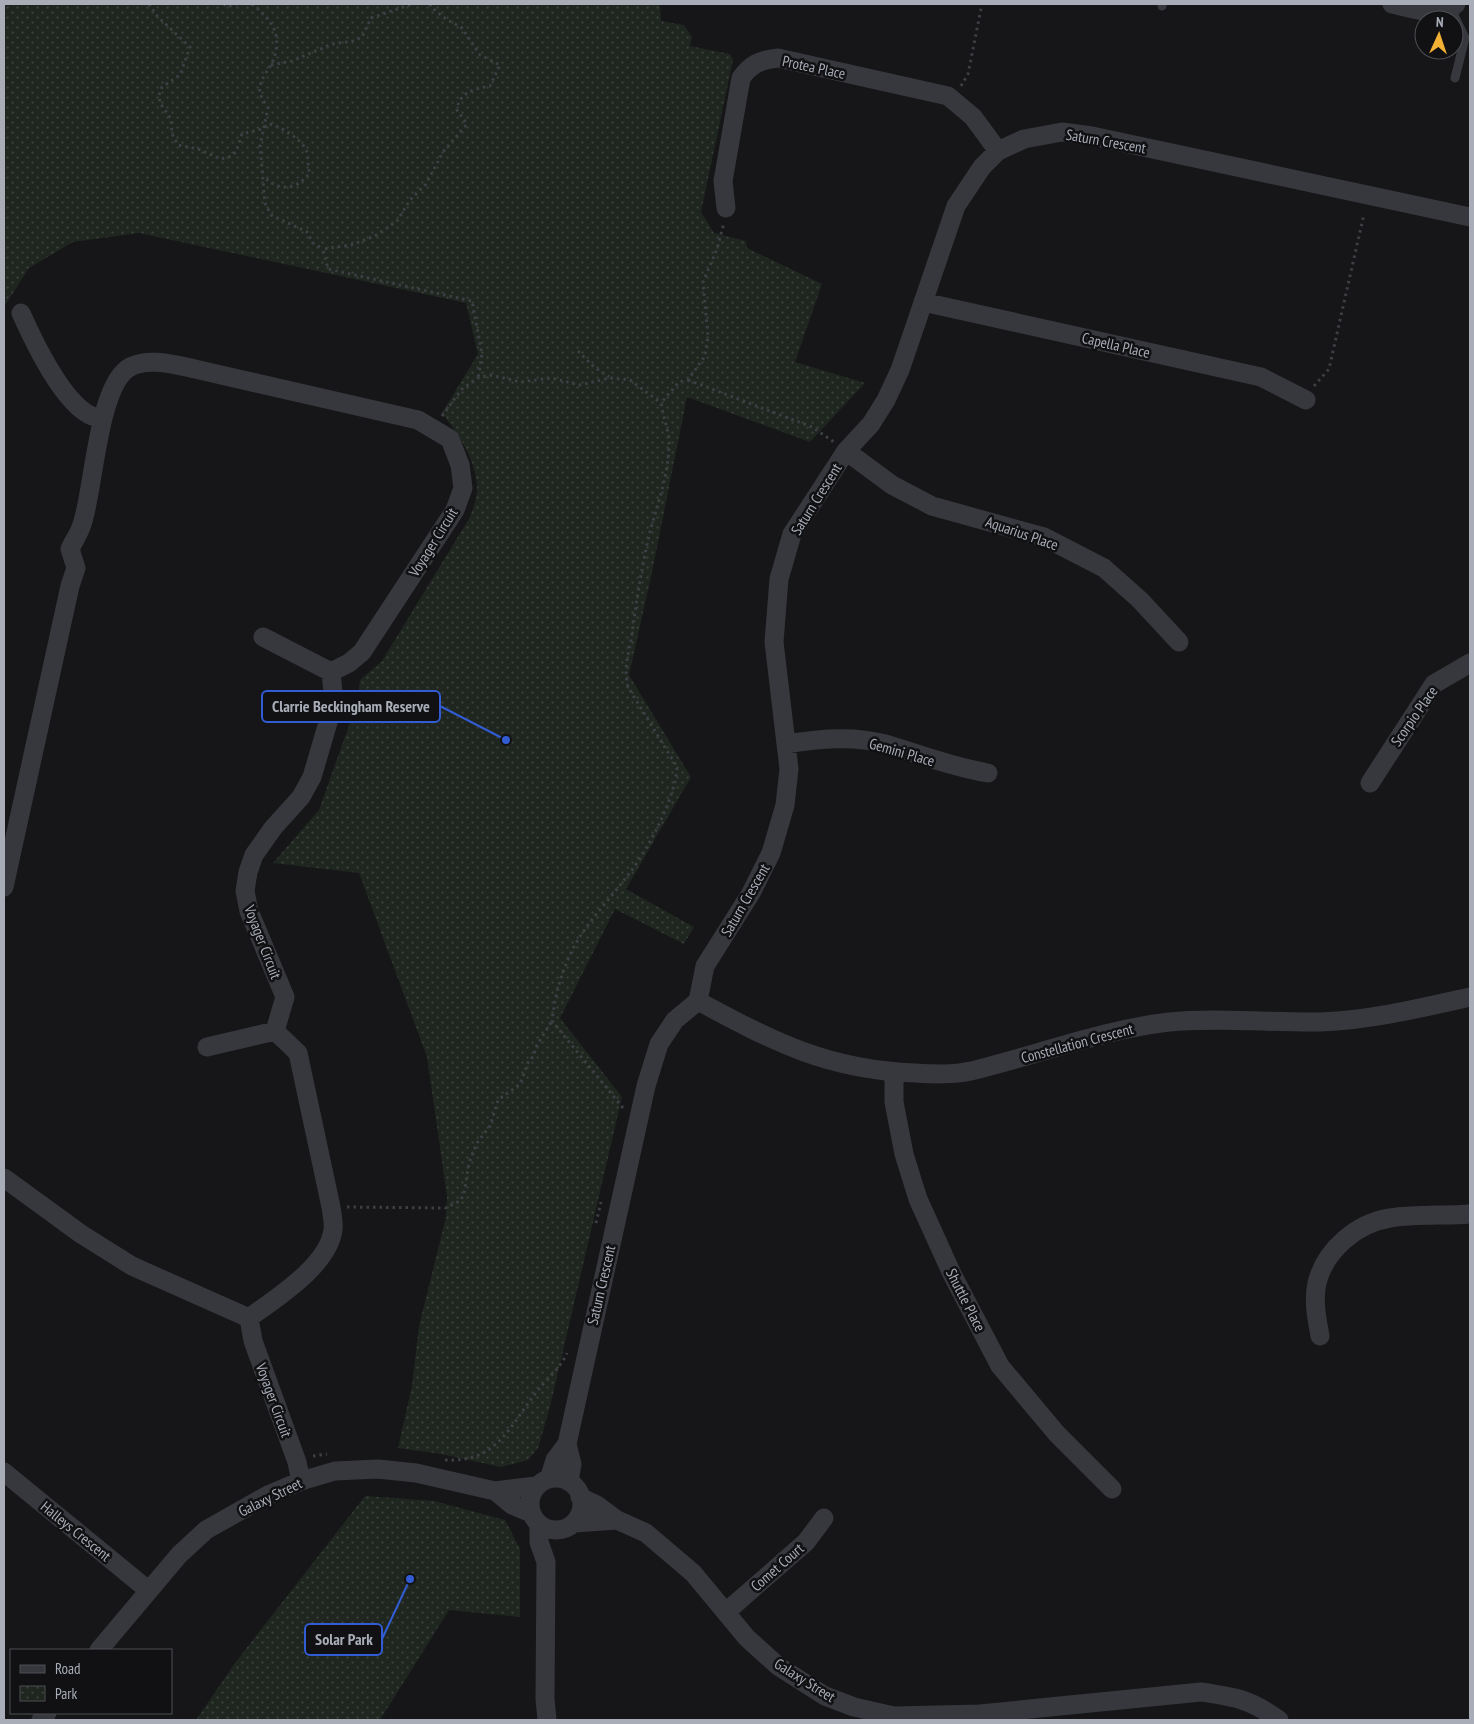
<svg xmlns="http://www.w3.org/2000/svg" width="1474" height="1724" font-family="'PT Sans Narrow',sans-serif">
<defs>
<pattern id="park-dots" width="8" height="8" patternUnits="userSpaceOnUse" patternTransform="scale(1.25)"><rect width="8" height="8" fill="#1e261f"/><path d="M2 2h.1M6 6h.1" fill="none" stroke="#3c433d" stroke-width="1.8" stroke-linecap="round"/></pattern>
</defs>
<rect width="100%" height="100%" fill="#161618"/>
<!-- park -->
<path fill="url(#park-dots)" d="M4,4H660L661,21L684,25L692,37L690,46L730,54L733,60L701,212L714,233L746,241L747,248L822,284L795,362L865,383L810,442L687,397L651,577L629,675L691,777L626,889L694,927L684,944L615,909L560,1018L622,1097L550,1407L538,1448L528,1460L501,1467L441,1454L398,1448L412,1386L419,1326L446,1217L447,1196L427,1057L359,873L273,863L319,810L357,703L360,680L382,661L470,517C473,508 477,499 477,490C477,461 459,435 442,413L478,354L466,303L139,233L73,242L29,268L4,307Z
M365,1496L434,1501L505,1520L520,1549V1617L449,1610L380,1720H196L235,1663Z"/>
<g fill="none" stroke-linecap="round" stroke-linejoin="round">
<!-- path -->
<path stroke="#3d3f44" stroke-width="3" stroke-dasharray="2.5 4" stroke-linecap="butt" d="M149,4L157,16L190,47L180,75L162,87L159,95L160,103L171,119L172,134L178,145L198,149L221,159L229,157L236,152L242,134L262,129L269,124C280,126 305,141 307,153C309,160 307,166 310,173C296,190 280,192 264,177
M224,4L227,7L237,4
M252,4C274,22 284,37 271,65C267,71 262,78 260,86C258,94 264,101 268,108L260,146L265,203L271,215L307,232L313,243L323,249
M430,4L431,7L446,19L462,28L480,55L500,65L490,86C474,89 459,92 457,110L467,124L443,152L426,184L410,200L397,221L375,236L351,245L323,249L328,269L472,301L482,354L478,378
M271,65L292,61L332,44L354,41L362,37L371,18L412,4
M961,86L968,74L982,4
M578,351L594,367L609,377
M688,380L812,427L834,442
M1314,386L1329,369L1364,214
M442,416L462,389L478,378L490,375L521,382L551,378L580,385L610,378L630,380L661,403
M623,1108L552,1021C555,994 562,969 575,945C591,917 613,896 631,871C649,848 676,796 677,767L628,687C623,666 629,655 632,634C636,603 641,572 648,540C655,510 668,479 669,447C670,432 663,418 661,403L679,382L688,380L705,356L708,336L703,282L717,249L724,223
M347,1207L445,1208L460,1201L464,1194L469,1163L477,1143L490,1126L498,1100L520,1084L529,1060L533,1057L537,1045L552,1021
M596,1223L601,1202
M313,1456L327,1454
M445,1460C498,1463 510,1425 538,1390C547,1379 562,1366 567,1353"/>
<!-- lane -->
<path stroke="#37383d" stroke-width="9" d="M1162,6V4
M1451,9L1465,38L1455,78"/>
<!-- street -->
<path stroke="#37383d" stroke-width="19" d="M1392,4C1411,8 1441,20 1456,4
M726,208L723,181L741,78C751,64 760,60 778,58L948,96L973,117L998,151
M923,302L1261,377L1306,400
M21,313C33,340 63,404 92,416C95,417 100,417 103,418
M846,451L892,485L932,506L1044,537L1104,568L1140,600L1179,642
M263,637L331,672
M786,744C818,739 853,735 885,744C919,754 952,767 988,773
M1370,783L1434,684L1470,663
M4,887L70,586L76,568L70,549C74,540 81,531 83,521C94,485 98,391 127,369C145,356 176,365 195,369L418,420L450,439L460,465L463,488L455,510L362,652L349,663L331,672L334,702L312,777L301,797L273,828L254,855L248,872L245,891L249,911L285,997L275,1031L298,1053L331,1207C332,1214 334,1223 333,1230C328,1266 276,1298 249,1318
M698,1001C774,1042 828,1070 915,1073C934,1074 953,1075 971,1071C1037,1055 1101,1030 1169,1022C1216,1017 1272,1023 1321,1022C1371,1020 1421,1008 1470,997
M207,1047L275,1031
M894,1073V1102L904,1154L918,1199L952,1274L1000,1366L1057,1434L1112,1489
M4,1178L81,1234L132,1266L249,1318
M249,1318L253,1341L297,1462L301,1481
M1320,1336C1317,1319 1313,1301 1317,1283C1325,1250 1357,1223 1390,1218C1416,1214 1444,1216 1470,1214
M567,1444L572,1464L569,1482
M4,1472L148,1590
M530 1504a26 26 0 1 1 52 0a26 26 0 1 1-52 0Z
M549,1479L555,1460L567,1444L646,1086L659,1044L675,1020L698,1001L705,966L751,893L771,853L785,805L789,769L774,642L779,579L792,534L846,451L871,424L886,400L900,370L956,206L982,167L998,151L1024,139L1062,132L1092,136L1470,217
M495,1491L512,1505L531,1513
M580,1497L597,1505L617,1520L646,1533L693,1573L747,1638L778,1666L825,1696L854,1707L894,1716L980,1714L1201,1692C1235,1697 1250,1699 1279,1720
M574,1523L617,1520
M539,1525V1542L546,1562L545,1699L547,1720
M726,1612L806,1542L824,1518
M99,1650L179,1555L206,1530L268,1495L301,1481L335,1471L378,1469L416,1473L495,1491L536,1486
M41,1720L47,1713"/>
</g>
<g text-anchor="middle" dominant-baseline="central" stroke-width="5" stroke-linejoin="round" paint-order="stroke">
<!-- street labels -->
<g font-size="15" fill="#a8adb8" stroke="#111113">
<text transform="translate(814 67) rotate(12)">Protea Place</text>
<text transform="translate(1106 141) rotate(10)">Saturn Crescent</text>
<text transform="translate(1116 345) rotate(13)">Capella Place</text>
<text transform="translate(816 499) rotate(-58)">Saturn Crescent</text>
<text transform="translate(1022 533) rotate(19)">Aquarius Place</text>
<text transform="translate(433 542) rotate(-58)">Voyager Circuit</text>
<text transform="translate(1414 716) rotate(-55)">Scorpio Place</text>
<text transform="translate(902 752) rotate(16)">Gemini Place</text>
<text transform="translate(745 900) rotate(-60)">Saturn Crescent</text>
<text transform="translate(263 942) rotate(69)">Voyager Circuit</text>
<text transform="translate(1077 1043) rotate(-15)">Constellation Crescent</text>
<text transform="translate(601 1285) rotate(-77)">Saturn Crescent</text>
<text transform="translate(966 1300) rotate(63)">Shuttle Place</text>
<text transform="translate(274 1400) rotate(70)">Voyager Circuit</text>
<text transform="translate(270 1497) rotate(-26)">Galaxy Street</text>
<text transform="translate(76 1531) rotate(39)">Halleys Crescent</text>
<text transform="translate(777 1567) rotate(-41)">Comet Court</text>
<text transform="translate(805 1680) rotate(32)">Galaxy Street</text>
</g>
</g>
<!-- callouts -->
<path fill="none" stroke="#325cd3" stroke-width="2" d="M506 740L440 706M410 1579L382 1639"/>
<g fill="#325cd3" stroke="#111113" stroke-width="2">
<circle cx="506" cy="740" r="5"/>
<circle cx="410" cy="1579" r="5"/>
</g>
<g fill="#111113" stroke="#325cd3" stroke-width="2">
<rect x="262" y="691" width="178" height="31" rx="5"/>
<rect x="305" y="1624" width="77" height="31" rx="5"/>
</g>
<g font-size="16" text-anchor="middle" font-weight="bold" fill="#a8adb8">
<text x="351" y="712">Clarrie Beckingham Reserve</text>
<text x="344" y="1645">Solar Park</text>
</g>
<!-- border -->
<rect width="1474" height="1724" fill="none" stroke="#a8adb8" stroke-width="10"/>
<!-- legend -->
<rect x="10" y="1649" width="162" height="65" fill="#111113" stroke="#4d4f55"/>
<rect x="20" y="1665" width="25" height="8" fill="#37383d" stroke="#4d4f55"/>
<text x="55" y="1674" font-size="15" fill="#a8adb8">Road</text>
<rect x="20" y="1686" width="25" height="15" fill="url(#park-dots)" stroke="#4d4f55"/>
<text x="55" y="1699" font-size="15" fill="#a8adb8">Park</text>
<!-- north arrow -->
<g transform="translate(1439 35) rotate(3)"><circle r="24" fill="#111113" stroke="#4d4f55"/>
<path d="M0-4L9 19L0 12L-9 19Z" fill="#f2b134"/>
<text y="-8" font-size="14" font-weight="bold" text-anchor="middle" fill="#a8adb8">N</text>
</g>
</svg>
